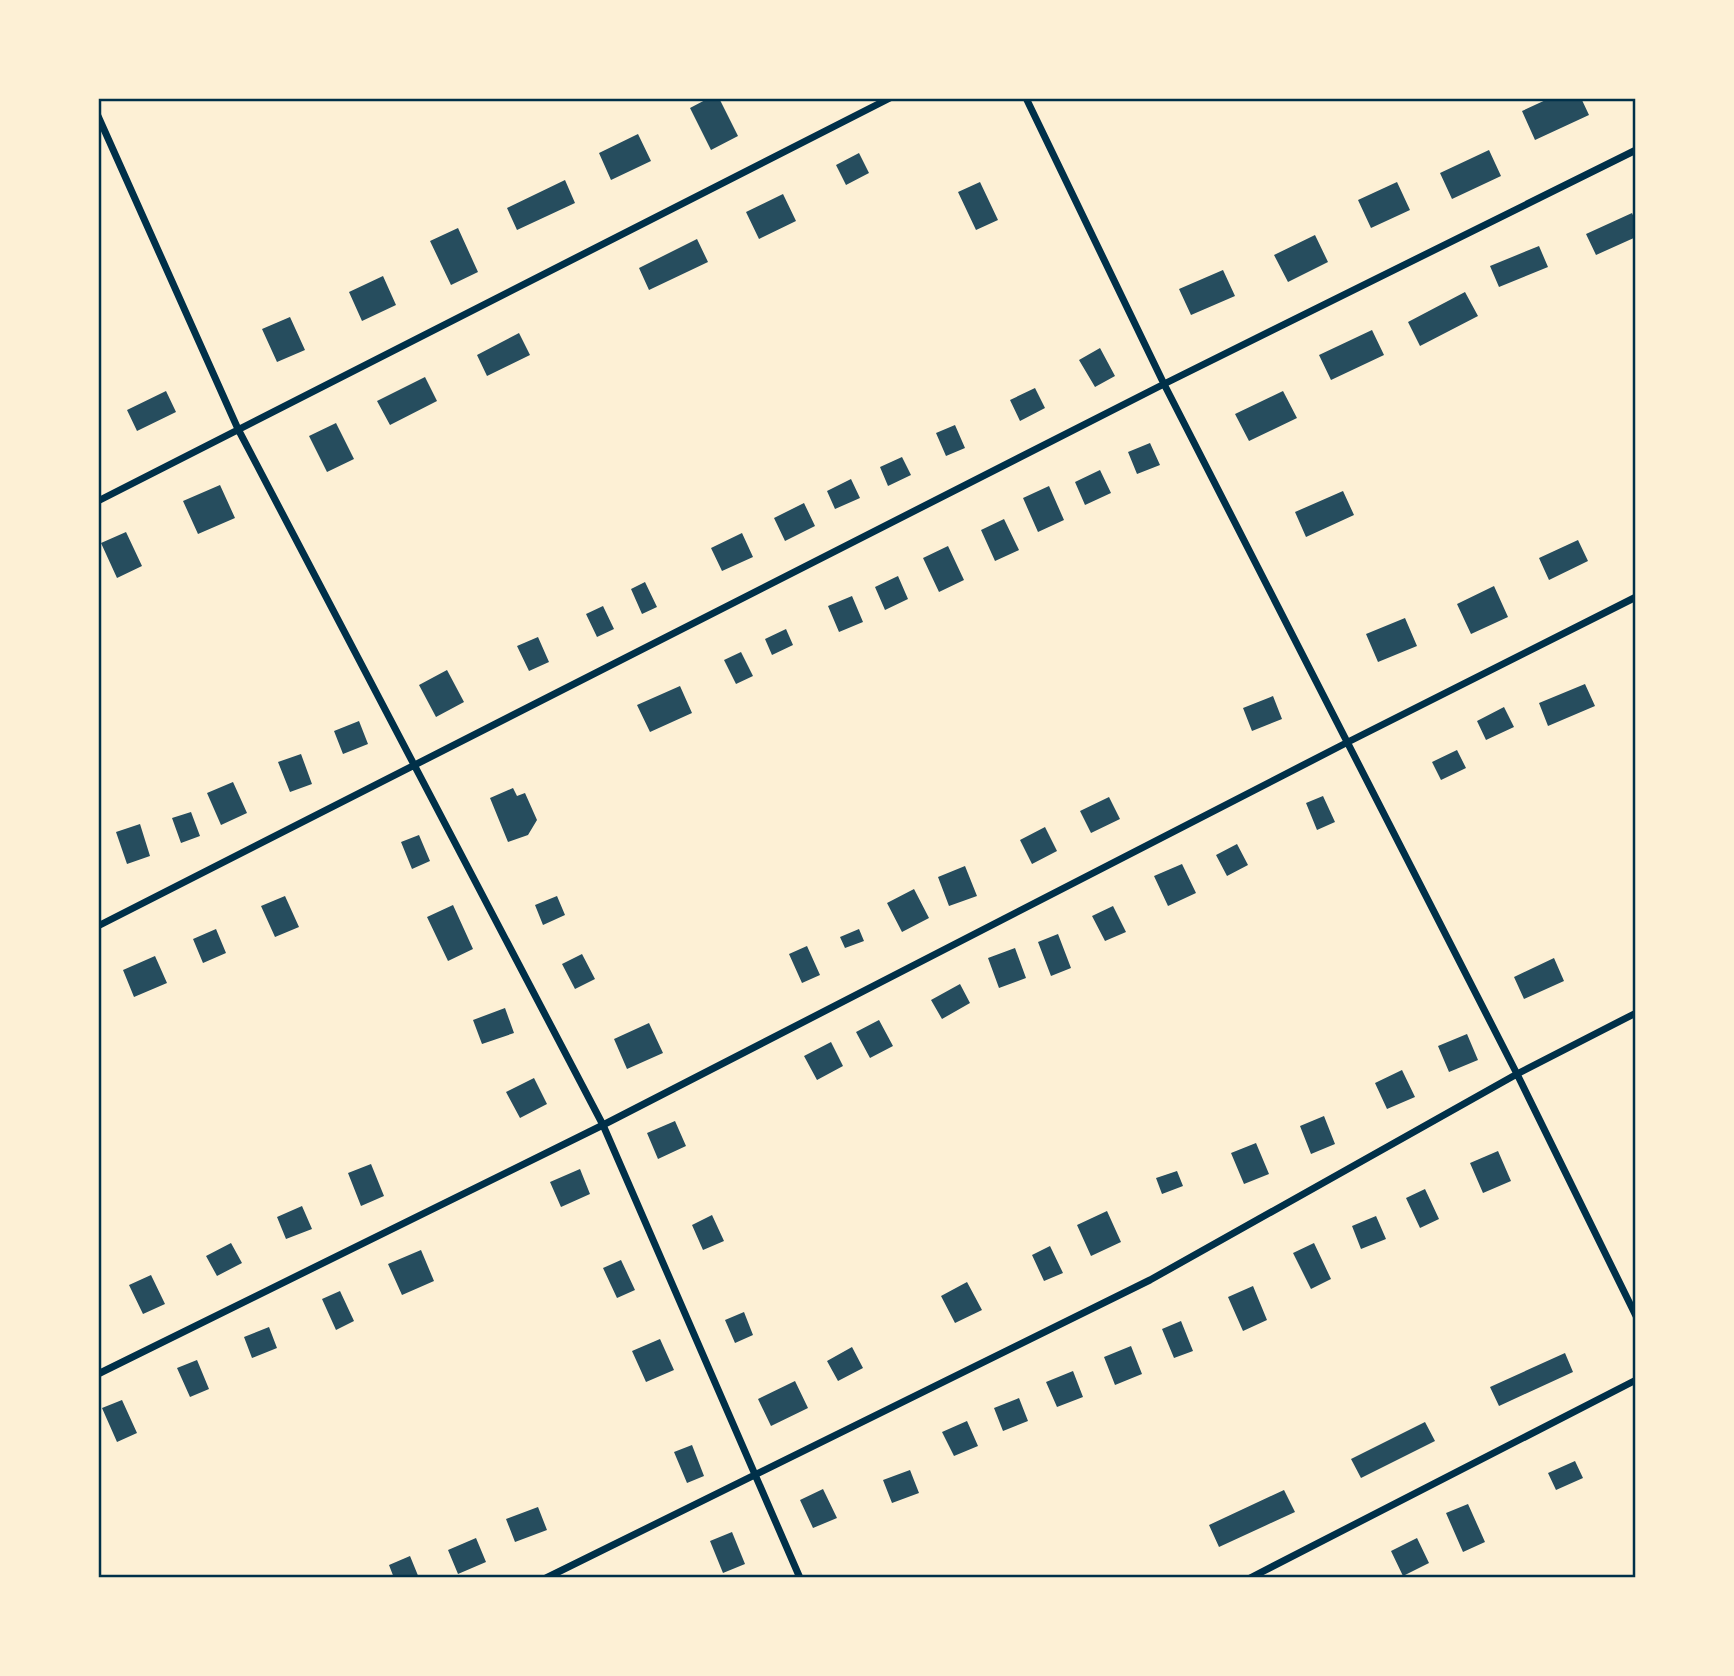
<svg xmlns="http://www.w3.org/2000/svg" width="1734" height="1676" font-family="Spectral,serif">
<rect width="100%" height="100%" fill="#fdf0d5"/>
<!-- building -->
<path fill="#264d5e" d="M709,98H719L738,136L711,150L690,108Z
M1550,98H1581L1589,115L1535,140L1522,111Z
M638,134L651,161L611,180L599,153Z
M1489,150L1501,176L1452,199L1440,173Z
M859,153L869,173L846,185L836,165Z
M565,180L575,203L517,230L507,208Z
M980,182L998,220L976,230L958,192Z
M1397,182L1410,210L1371,228L1358,200Z
M783,194L796,221L759,239L746,212Z
M1632,213L1636,222V237L1596,255L1586,234Z
M458,228L478,272L451,285L430,241Z
M1315,235L1328,262L1288,282L1274,255Z
M697,239L708,262L649,290L639,268Z
M1539,246L1548,267L1499,287L1490,266Z
M1223,270L1235,296L1191,315L1179,289Z
M383,276L396,305L362,321L349,292Z
M1465,292L1478,316L1420,346L1408,322Z
M290,317L305,350L277,362L262,329Z
M1372,330L1384,355L1331,380L1319,355Z
M519,333L530,355L487,376L477,355Z
M1100,348L1115,376L1095,387L1079,360Z
M425,377L437,401L390,425L377,401Z
M1035,388L1045,408L1020,421L1010,400Z
M166,391L176,412L137,431L127,410Z
M1283,391L1297,418L1249,441L1235,414Z
M336,423L354,459L327,472L309,436Z
M955,425L965,448L946,456L936,433Z
M1150,443L1160,465L1137,474L1128,452Z
M902,457L911,475L888,486L880,467Z
M1100,470L1111,493L1085,505L1075,482Z
M851,479L860,498L835,509L827,491Z
M220,485L235,518L198,534L183,501Z
M1049,486L1064,520L1038,532L1023,498Z
M1343,491L1354,515L1306,537L1295,512Z
M804,503L815,526L785,541L774,518Z
M1004,519L1019,550L995,561L981,530Z
M126,532L142,566L117,578L101,543Z
M742,533L753,557L722,571L711,548Z
M1578,540L1588,561L1549,580L1539,558Z
M948,546L964,580L939,592L923,558Z
M898,576L908,599L885,610L875,587Z
M645,582L657,607L642,614L631,589Z
M1494,586L1508,617L1471,634L1457,604Z
M852,596L863,622L839,632L828,606Z
M603,606L614,629L597,637L586,614Z
M1405,618L1417,646L1378,662L1366,634Z
M786,629L793,645L772,655L765,639Z
M538,637L549,662L529,671L517,646Z
M741,652L753,676L736,684L724,660Z
M447,670L464,702L436,717L419,685Z
M1585,684L1595,706L1548,726L1539,703Z
M680,686L692,713L650,732L637,705Z
M1273,696L1282,719L1252,731L1243,708Z
M1504,707L1514,727L1486,740L1477,721Z
M359,721L368,744L343,754L334,731Z
M1457,750L1466,768L1441,780L1432,762Z
M301,754L312,784L290,792L278,762Z
M233,782L247,813L221,825L207,793Z
M513,788L517,796L525,793L537,820L528,835L508,842L490,798Z
M1323,796L1335,822L1317,830L1306,803Z
M1109,797L1120,819L1091,833L1080,811Z
M191,812L200,836L181,843L172,818Z
M140,824L150,856L127,864L116,832Z
M1045,827L1057,851L1032,864L1020,840Z
M419,835L430,861L412,869L401,842Z
M1237,844L1248,865L1227,876L1216,855Z
M1182,864L1196,893L1168,906L1154,876Z
M965,866L977,896L949,906L938,877Z
M914,889L929,918L902,932L887,903Z
M285,896L299,927L275,937L261,906Z
M557,896L565,915L543,925L535,905Z
M453,905L473,949L448,961L427,917Z
M1113,906L1126,932L1105,941L1092,916Z
M216,929L226,953L203,963L193,939Z
M859,929L864,941L845,948L840,937Z
M1058,934L1071,968L1051,976L1038,942Z
M807,946L820,975L802,983L789,954Z
M1015,948L1026,978L999,988L988,958Z
M582,954L595,979L575,989L562,964Z
M155,956L167,983L134,997L123,970Z
M1554,958L1564,981L1524,999L1514,977Z
M960,984L970,1003L942,1019L931,1000Z
M505,1008L514,1033L482,1044L473,1020Z
M879,1020L893,1046L870,1058L856,1032Z
M649,1023L663,1053L627,1069L614,1039Z
M1467,1034L1478,1060L1449,1072L1438,1046Z
M831,1042L843,1066L817,1080L804,1056Z
M1402,1070L1415,1097L1387,1109L1375,1083Z
M534,1078L547,1104L520,1118L506,1092Z
M1324,1116L1335,1144L1311,1154L1300,1126Z
M675,1121L686,1146L658,1159L647,1133Z
M1256,1143L1269,1174L1244,1184L1231,1153Z
M1498,1151L1511,1181L1483,1193L1470,1163Z
M371,1164L384,1196L361,1206L348,1173Z
M580,1169L590,1194L561,1207L550,1182Z
M1177,1171L1183,1186L1162,1194L1156,1178Z
M1425,1189L1439,1219L1420,1228L1406,1198Z
M302,1206L312,1229L286,1239L277,1217Z
M1107,1211L1121,1242L1091,1256L1077,1225Z
M712,1215L724,1241L703,1250L692,1225Z
M1376,1216L1386,1239L1361,1249L1352,1226Z
M231,1243L242,1263L217,1276L206,1256Z
M1314,1243L1331,1279L1311,1289L1293,1253Z
M1050,1246L1063,1273L1044,1281L1032,1255Z
M421,1250L434,1281L402,1295L388,1264Z
M621,1260L635,1290L617,1298L603,1268Z
M151,1275L165,1304L143,1314L129,1285Z
M967,1282L982,1310L955,1323L941,1296Z
M1253,1286L1267,1320L1243,1331L1228,1297Z
M340,1291L354,1321L336,1330L322,1299Z
M744,1312L753,1335L735,1343L725,1320Z
M1181,1321L1193,1351L1174,1358L1162,1329Z
M269,1327L277,1348L252,1358L244,1337Z
M660,1339L674,1370L646,1382L632,1351Z
M1131,1346L1142,1374L1115,1385L1104,1357Z
M852,1347L863,1368L838,1381L827,1361Z
M1565,1353L1573,1372L1499,1406L1490,1387Z
M197,1360L209,1389L190,1397L177,1368Z
M1073,1371L1083,1397L1057,1407L1046,1382Z
M795,1381L808,1408L771,1426L758,1399Z
M1019,1398L1028,1421L1003,1431L994,1408Z
M122,1400L137,1433L117,1442L102,1408Z
M967,1421L978,1446L954,1456L942,1432Z
M1425,1422L1435,1441L1361,1478L1351,1459Z
M692,1445L704,1476L687,1483L674,1452Z
M1575,1461L1583,1478L1556,1490L1548,1473Z
M910,1470L919,1493L892,1503L883,1480Z
M823,1489L837,1518L813,1528L800,1500Z
M1284,1490L1295,1512L1219,1547L1209,1525Z
M1468,1504L1485,1542L1463,1552L1446,1513Z
M538,1507L547,1530L515,1542L506,1519Z
M732,1532L745,1564L723,1573L710,1541Z
M476,1538L486,1562L458,1574L448,1550Z
M1417,1538L1429,1563L1403,1576L1391,1551Z
M410,1556L419,1578H394L389,1565Z"/>
<g fill="none" stroke-linecap="round" stroke-linejoin="round">
<!-- minor -->
<path stroke="#003049" stroke-width="7" d="M1026,98L1164,384L1517,1074L1636,1316
M98,116L238,429L603,1125L800,1578
M98,501L890,98
M98,926L1164,384L1636,150
M98,1374L603,1125L1348,742L1636,597
M546,1578L1150,1280L1517,1074L1636,1013
M1250,1578L1636,1380"/>
</g>
<!-- border -->
<rect width="1734" height="1676" fill="none" stroke="#fdf0d5" stroke-width="200"/>
<rect x="100" y="100" width="1534" height="1476" fill="none" stroke="#003049" stroke-width="2.5"/>
</svg>
